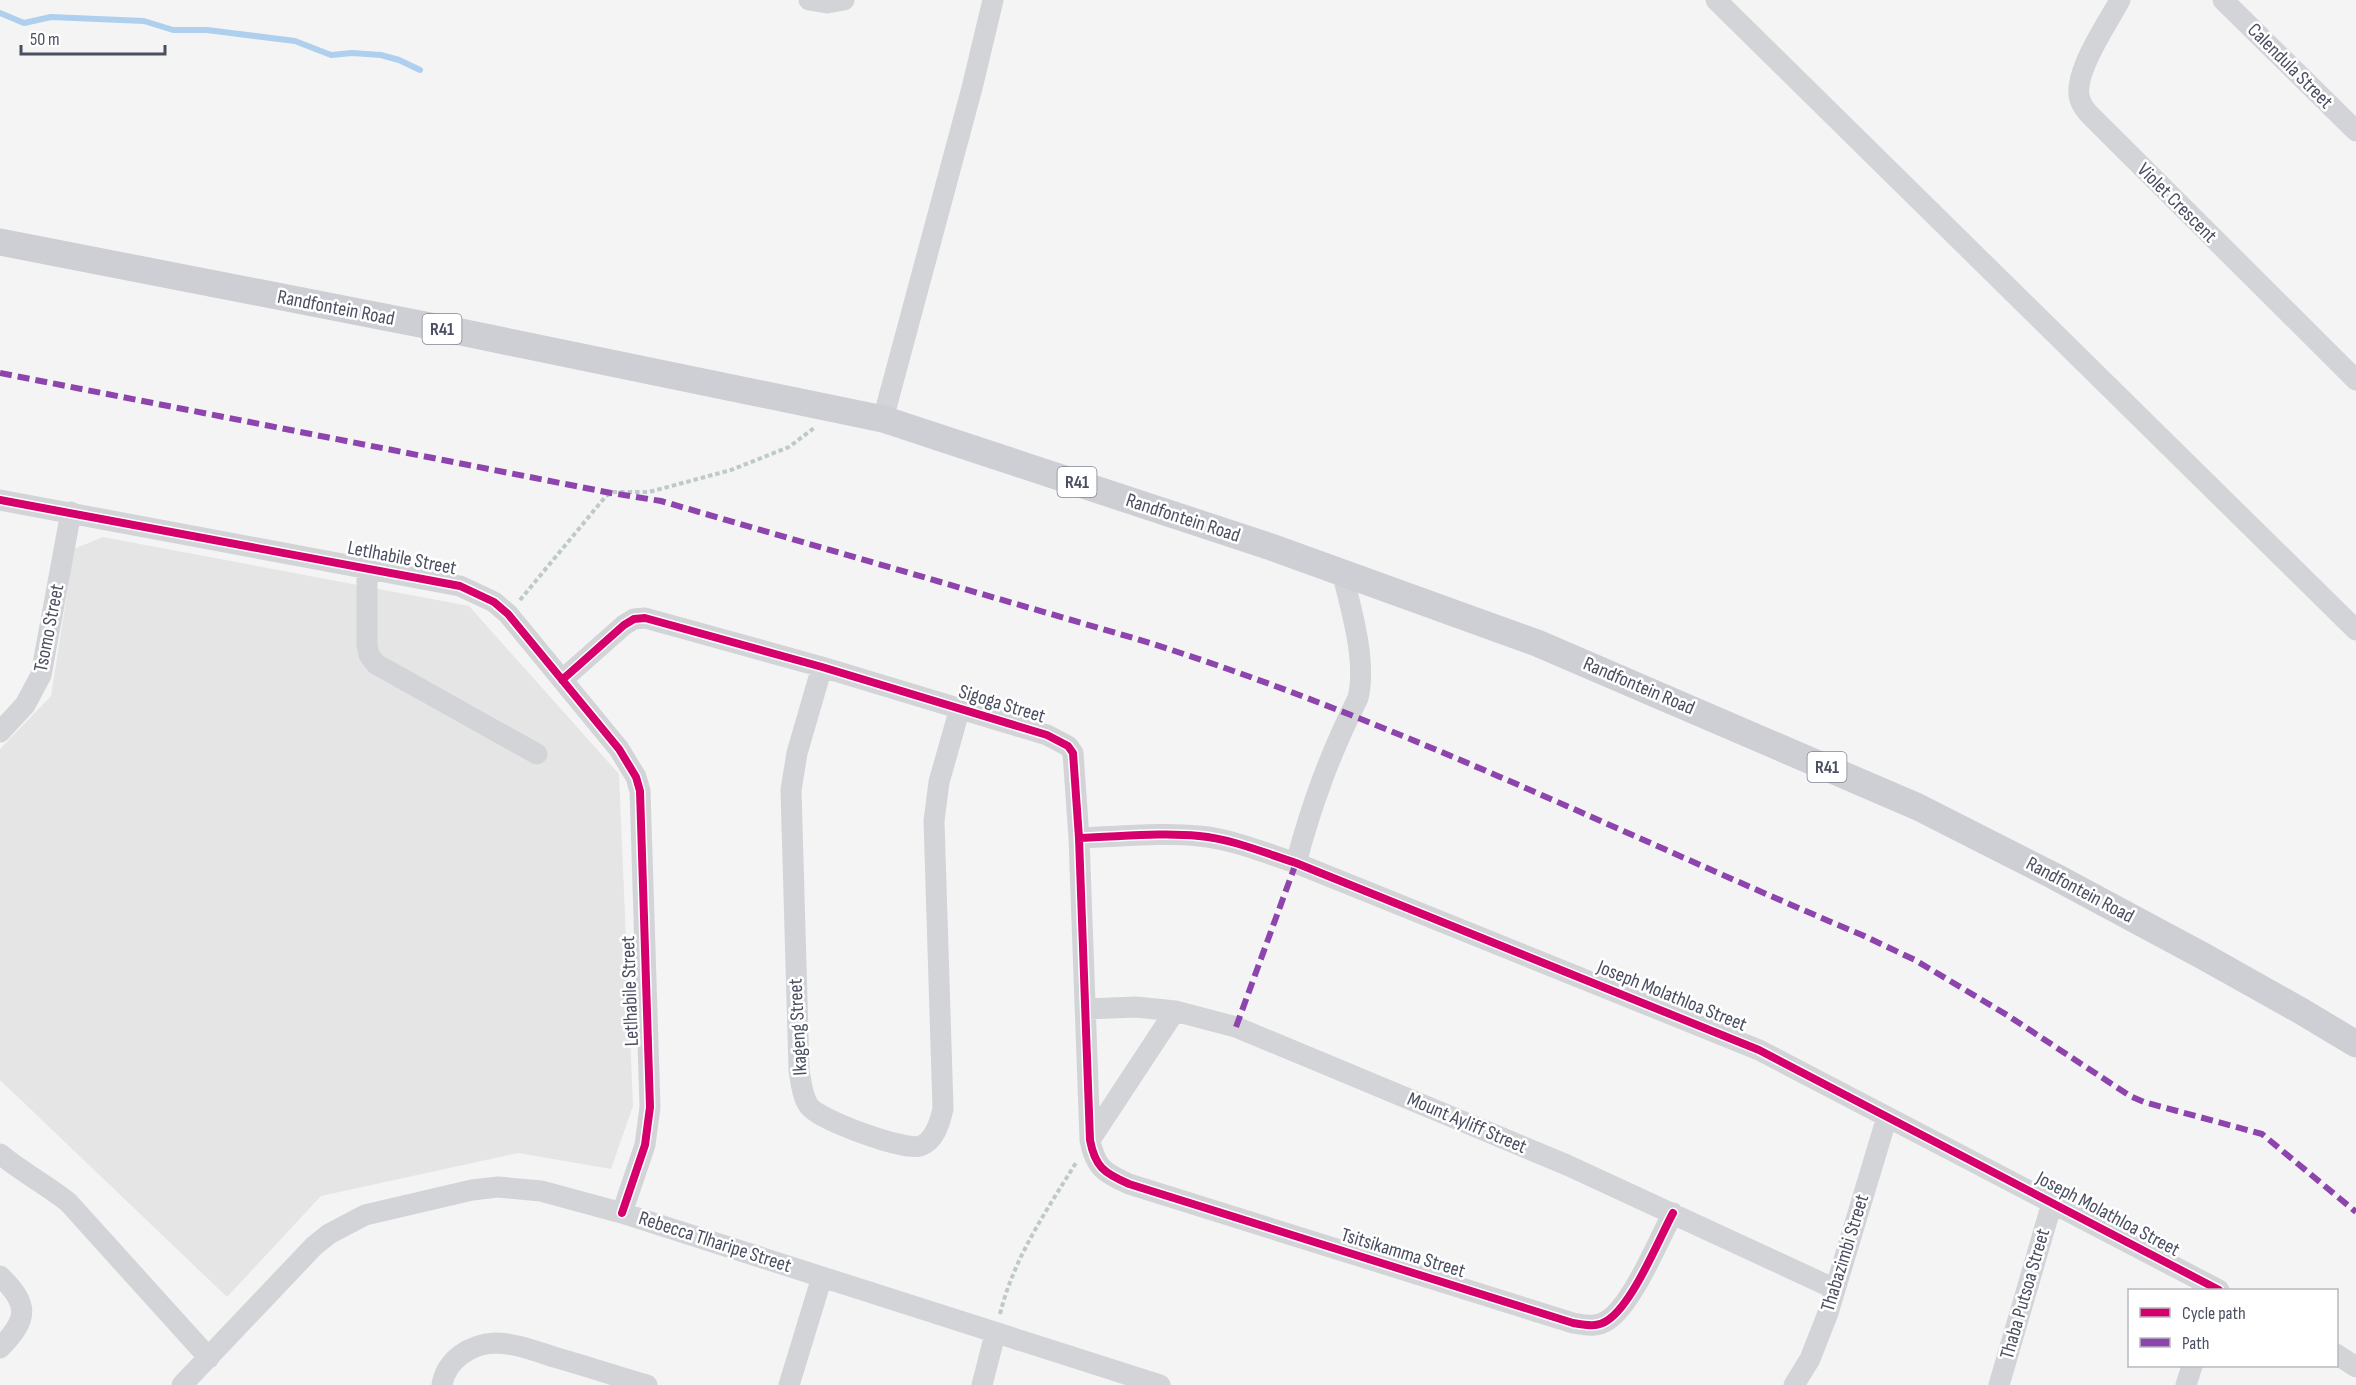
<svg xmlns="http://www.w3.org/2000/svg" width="2356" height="1385" font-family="'Sofia Sans Condensed',sans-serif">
<rect width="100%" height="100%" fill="#f4f4f4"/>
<!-- education -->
<path fill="#e6e5e6" d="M103,537L469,606L619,774L633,1106L611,1169L518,1153L321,1196L227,1297L0,1080V749L51,696L74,549Z"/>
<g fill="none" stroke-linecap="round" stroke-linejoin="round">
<!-- stream -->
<path stroke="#afcfef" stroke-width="6" d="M0,13L24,23L51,17L144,21L173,30H207L295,41L331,55L352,53L381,55L399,60L420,70"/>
<!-- path -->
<path stroke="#bec9c9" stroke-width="4" stroke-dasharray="4.5 3" stroke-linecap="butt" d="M520,600L606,496L614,492H649L731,470L789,447L814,428
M1000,1314C1014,1257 1047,1210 1077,1161"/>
<!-- minor -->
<path stroke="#d2d4d7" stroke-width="21" d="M809,0L827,3L844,0
M1716,0L2356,630
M2120,0C2108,23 2069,78 2081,102C2083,108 2088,113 2092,117L2356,380
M2223,0L2356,131
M883,419L972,88L993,0
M0,500L460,586L494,602L508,614L619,749L636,777L640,791L650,1107L645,1145L622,1213
M367,567V645L369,655L376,664L537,754
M822,667L797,753L791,790L799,1070C801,1082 802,1096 809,1106C819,1120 904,1151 920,1146C935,1141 940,1122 943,1109L934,821L939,782L960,708
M562,680L624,625L634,619L645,618L822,667L1047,735L1068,746L1073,753L1079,838L1090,1140C1095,1167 1104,1173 1129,1184L1573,1323C1585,1325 1597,1328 1608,1320C1633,1303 1658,1241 1673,1213
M0,732L25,705L41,675L71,512
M1079,838C1119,837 1160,832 1199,836C1232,839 1265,853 1296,863L1759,1050L2219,1290
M1296,863C1312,803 1330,754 1358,698C1367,661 1351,609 1342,572
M1086,1009L1136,1007L1175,1011L1236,1027L1567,1165L1835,1289
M1090,1140L1175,1011
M0,1154C22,1172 46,1185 68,1202L209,1358
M0,1276C30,1305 28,1319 0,1348
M2336,1354L2356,1367
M182,1385L314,1246L329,1234L365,1215L472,1190L498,1187L541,1191L622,1213L1160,1385
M442,1385C446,1360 470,1344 495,1343C515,1343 535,1351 554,1357C585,1366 616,1376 647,1385
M789,1385L822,1277
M982,1385L995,1334
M1794,1385L1810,1359L1828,1313L1887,1117
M1999,1385L2052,1203
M2186,1385L2192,1366"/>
<!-- major -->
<path stroke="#cdcfd4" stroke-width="27" d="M0,242L461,332L883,419L1271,547L1537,643L1918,807L2054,876L2203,956L2301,1011L2356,1044"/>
<!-- quiet -->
<path stroke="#8e44ad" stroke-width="6" stroke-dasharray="12 6" stroke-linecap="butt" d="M0,373L611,493L661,501L1137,639C1386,716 1621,834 1862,935L1915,960L2007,1015L2130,1096L2144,1102L2262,1134L2356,1212
M1236,1027L1296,863"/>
<defs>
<path id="cycleway" d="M0,500L460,586L494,602L508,614L619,749L636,777L640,791L650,1107L645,1145L622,1213
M562,680L624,625L634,619L645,618L822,667L1047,735L1068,746L1073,753L1079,838L1090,1140C1095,1167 1104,1173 1129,1184L1573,1323C1585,1325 1597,1328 1608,1320C1633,1303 1658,1241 1673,1213
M1079,838C1119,837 1160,832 1199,836C1232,839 1265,853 1296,863L1759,1050L2219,1290"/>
</defs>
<!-- cycleway casing -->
<use href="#cycleway" stroke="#fff" stroke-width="11"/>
<!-- cycleway -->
<use href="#cycleway" stroke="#d6006c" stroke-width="8"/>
</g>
<g text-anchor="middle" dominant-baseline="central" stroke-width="5" stroke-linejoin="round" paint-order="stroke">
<!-- shield labels -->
<g fill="#fff" stroke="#808490" stroke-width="1.5">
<rect x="422.5" y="314" width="39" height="30" rx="4.5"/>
<rect x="1057.5" y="467" width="39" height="30" rx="4.5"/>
<rect x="1807.5" y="752" width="39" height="30" rx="4.5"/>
</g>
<g font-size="18" font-weight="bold" fill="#4a4f61">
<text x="442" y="329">R41</text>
<text x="1077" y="482">R41</text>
<text x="1827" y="767">R41</text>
</g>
<!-- street labels -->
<g font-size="20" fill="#4a4f61" stroke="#fff">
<text transform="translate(2290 66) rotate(45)">Calendula Street</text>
<text transform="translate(2177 203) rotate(45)">Violet Crescent</text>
<text transform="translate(336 308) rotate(11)">Randfontein Road</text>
<text transform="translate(1183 518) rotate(18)">Randfontein Road</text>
<text transform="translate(402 558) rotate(11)">Letlhabile Street</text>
<text transform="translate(49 628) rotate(-79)">Tsomo Street</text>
<text transform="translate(1639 686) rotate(23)">Randfontein Road</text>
<text transform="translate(1002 704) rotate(17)">Sigoga Street</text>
<text transform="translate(2080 890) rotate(28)">Randfontein Road</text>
<text transform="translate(630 991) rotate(-92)">Letlhabile Street</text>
<text transform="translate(1672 996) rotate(22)">Joseph Molathloa Street</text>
<text transform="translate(798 1027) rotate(-93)">Ikageng Street</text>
<text transform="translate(1467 1123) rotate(23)">Mount Ayliff Street</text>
<text transform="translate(2108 1214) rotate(28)">Joseph Molathloa Street</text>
<text transform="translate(715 1242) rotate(18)">Rebecca Tlharipe Street</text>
<text transform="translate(1403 1253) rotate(17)">Tsitsikamma Street</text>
<text transform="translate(1845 1253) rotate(-73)">Thabazimbi Street</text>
<text transform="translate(2025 1294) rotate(-74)">Thaba Putsoa Street</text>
</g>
</g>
<!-- legend -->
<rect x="2128" y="1289" width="210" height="78" fill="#ffffff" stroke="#b7b9c0" stroke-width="1.5"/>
<rect x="2140" y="1308" width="30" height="9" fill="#d6006c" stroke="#b7b9c0" stroke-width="1.5"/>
<text x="2182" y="1319" font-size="18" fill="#4a4f61">Cycle path</text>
<rect x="2140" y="1338" width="30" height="9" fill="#8e44ad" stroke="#b7b9c0" stroke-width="1.5"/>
<text x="2182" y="1349" font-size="18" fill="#4a4f61">Path</text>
<!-- scale -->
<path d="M21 45v9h144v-9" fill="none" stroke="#4a4f61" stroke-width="3"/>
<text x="30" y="45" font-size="18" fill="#4a4f61" stroke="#ffffff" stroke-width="4.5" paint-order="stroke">50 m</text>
</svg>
